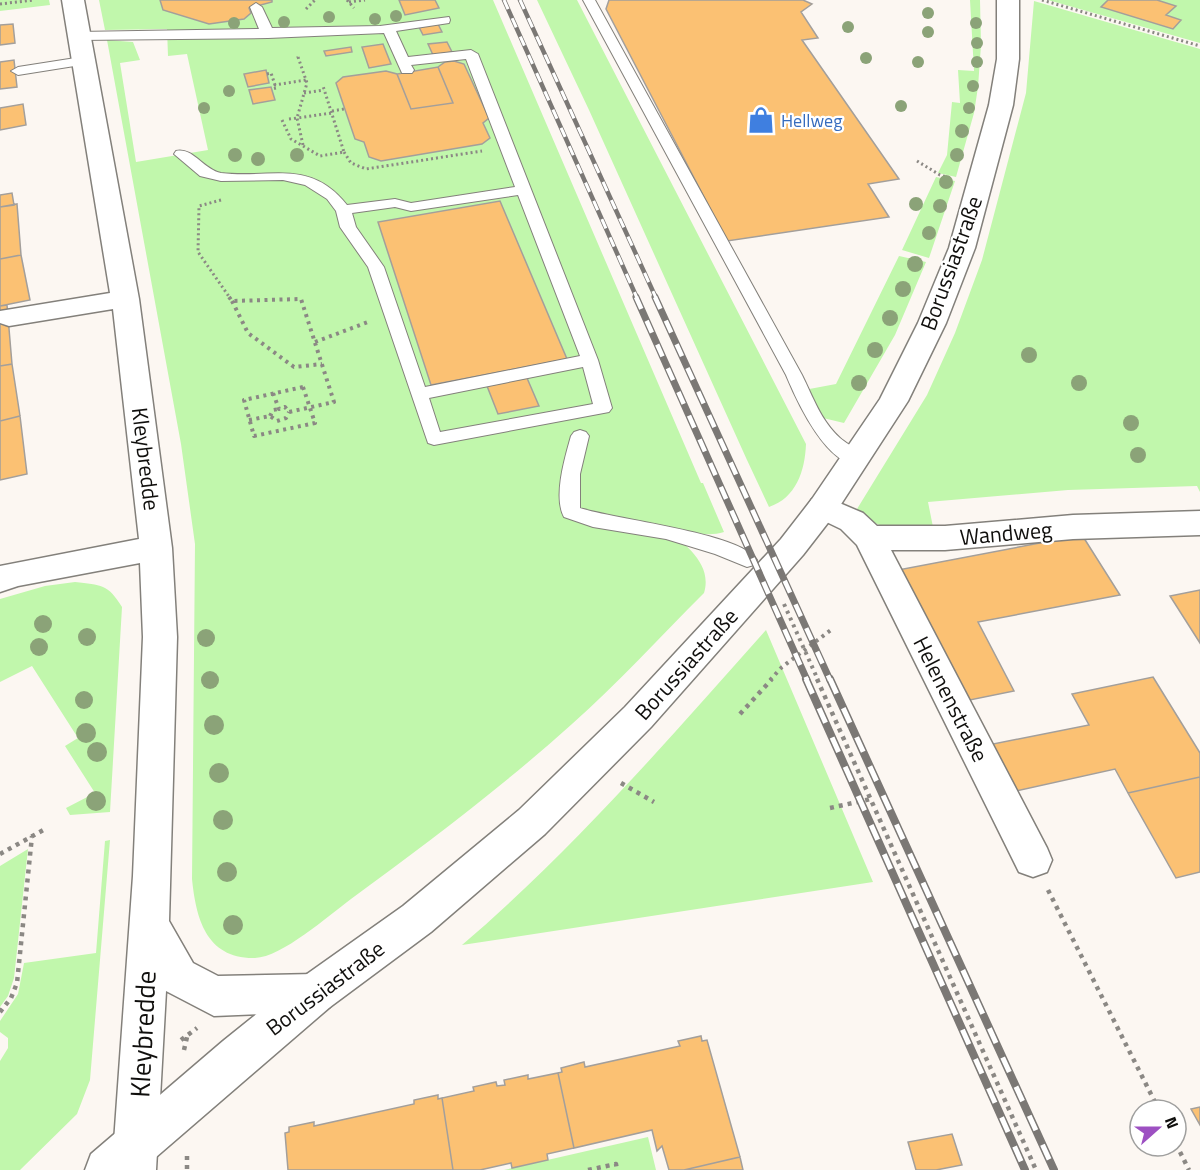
<svg xmlns="http://www.w3.org/2000/svg" width="1200" height="1170" font-family="'Titillium Web',sans-serif">
<rect width="100%" height="100%" fill="#fcf7f2"/>
<!-- green -->
<path fill="#c1f7ac" d="M0,0H49L50,5L0,11Z
M99,0H493L701,483H703L724,532C705,538 683,530 664,527C684,544 713,563 704,593C660,637 618,683 572,724C502,787 426,844 351,899C328,916 282,957 255,958C206,959 196,918 192,879L195,544L181,444L107,40L133,42L140,60L120,63L136,162L208,150L187,54L168,56L167,29L105,30Z
M537,0H577L806,444C805,471 796,498 769,507L747,460L589,110Z
M970,0H980L981,45L978,87L974,113L956,177L938,173L947,155L952,102L960,103L958,70L974,71Z
M1048,0H1200V43Z
M1034,1L1200,49V492L1197,486L1068,490L928,502L933,527C904,528 879,534 857,509L927,395L955,333L982,260L1026,93Z
M936,177L955,181L929,258L902,250Z
M899,256L926,262L895,335L844,423L823,418L804,390L836,384Z
M75,582C101,585 108,584 122,607L110,812L70,815L66,808L95,793L65,746L78,738L32,666L0,682V599L45,586Z
M766,630L873,882L462,945C573,850 669,739 766,630Z
M110,840L90,1080L77,1114L20,1170H0V1061L8,1048V1038L0,1032V1021L18,994L24,963L96,953L105,841Z
M28,849L14,978L8,996L0,1007V866Z
M648,1137L656,1170H504Z"/>
<!-- building -->
<path fill="#fbc173" stroke="#a39f9b" stroke-width="1.5" d="M160,0H272V2L249,8L251,13L244,19L209,24L163,10Z
M399,0H435L439,8L405,15Z
M609,0H803L812,4L801,12L818,38L802,40L899,179L868,184L889,217L727,241L606,9Z
M1108,0H1157L1176,6L1166,15L1181,20L1173,29L1101,7Z
M437,22L442,32L423,35L418,25Z
M13,24L15,43L0,45V25Z
M447,42L452,52L433,55L428,44Z
M383,44L391,64L369,68L362,47Z
M351,47L352,52L326,56L324,51Z
M14,60L17,87L0,89V62Z
M454,61L464,64L489,118L483,123L490,138L482,144L381,161L369,157L364,142L355,139L336,83L343,77L386,71L397,74L411,109L453,103L438,67L445,62Z
M438,67L453,103L411,109L397,74Z
M266,70L269,83L248,87L244,74Z
M271,87L275,100L253,104L249,90Z
M23,104L26,125L0,130V108Z
M12,193L14,205L0,207V195Z
M500,201L567,359L431,385L378,222Z
M17,204L21,255L0,259V207Z
M21,255L30,300L0,306V259Z
M7,305L12,364L0,366V306Z
M12,364L20,416L0,421V366Z
M527,378L539,406L498,414L487,386Z
M20,416L27,474L0,480V421Z
M1082,535L1120,595L978,622L1014,691L965,701L898,570Z
M1200,590V643L1170,596Z
M1153,677L1200,753V777L1128,793L1115,769L1011,792L988,745L1089,725L1072,694Z
M1200,777V872L1176,878L1128,793Z
M701,1036L702,1041L707,1040L740,1157L684,1170H669L662,1146L657,1151L652,1130L574,1148L558,1073L562,1072L561,1068L584,1062L585,1067L680,1046L678,1041Z
M558,1073L574,1148L547,1154L548,1160L512,1168L511,1163L480,1170H453L442,1098L474,1091L473,1087L496,1082L497,1086L505,1085L504,1080L528,1075V1079Z
M438,1095V1099L442,1098L453,1170H288L285,1133L289,1132V1127L314,1122V1126L414,1104V1100Z
M1200,1107V1125L1191,1109Z
M952,1134L962,1165L936,1170H916L908,1142Z
M740,1157L743,1170H684Z"/>
<g fill="none" stroke-linecap="round" stroke-linejoin="round">
<defs>
<path id="service" d="M583,0H595L802,375C813,397 821,421 840,438C848,445 860,450 866,459L863,463C829,473 796,399 786,375Z
M256,3L262,7L272,28L380,26L449,17L450,20L449,23L396,31L408,57L471,50L478,54L598,360L612,408L609,412L434,445L428,443L368,267L340,227L336,211L327,199L305,185L283,180L221,181L200,176L174,154L176,151C193,147 204,170 221,173C270,179 310,158 347,205L395,199L411,203L515,187L466,59L411,65L414,70L412,73H402L384,33L268,38L78,40L72,36L78,32L259,29L250,7ZM518,195L580,356L425,387L384,267L356,227L352,213L395,207L411,211ZM583,367L593,404L440,432L429,398Z
M82,57L87,58L89,61L87,64L18,75L11,71L18,67Z
M580,430L586,432L589,436L580,474V508C612,519 742,533 757,560L754,565L747,567L715,554L666,539L593,527L564,517C553,497 565,457 571,436L574,432Z"/>
<path id="minor" d="M62,0H84L139,299L172,548L177,637L169,921L193,963L218,976L315,974L330,979L336,993L330,1007L315,1012L214,1016L166,991L156,1170H112L133,876L143,637L140,563L18,586L0,592V566L139,539L113,309L9,326L0,323V311L110,293Z
M823,496L863,513L877,526H945L1073,515L1200,511V535L1073,539L945,550H891L1047,848L1052,860L1047,872L1033,877L1019,872L857,545L841,529L812,515L807,507L812,499Z"/>
<path id="secondary" d="M997,0H1019V59L1013,105L975,248L946,323L908,401L834,515L803,555L651,727L545,834L431,932L330,1007L141,1170H85L91,1154L223,1041L300,979L403,906L519,810L625,707L781,539L812,499L880,399L918,323L949,248L989,105L997,59Z"/>
</defs>
<!-- service casing -->
<use href="#service" stroke="#83807b" stroke-width="2"/>
<!-- minor casing -->
<use href="#minor" stroke="#83807b" stroke-width="3"/>
<!-- secondary casing -->
<use href="#secondary" stroke="#83807b" stroke-width="3"/>
<!-- path-far2 -->
<path stroke="#8b8884" stroke-width="3" stroke-dasharray="2 3" stroke-linecap="butt" d="M347,0L354,8
M1042,0L1200,46
M349,2L365,0
M0,4L34,0
M306,9L315,0
M267,74L271,73L276,88L272,89
M274,85L306,80
M304,93L324,90
M332,111L344,109
M289,119L297,118L307,83L298,57L300,55
M282,120L291,139L320,156L344,152L323,86
M303,145L297,118L332,113
M344,152L351,163L366,169L482,151
M917,161L940,175L950,178
M221,200L199,206L198,252L230,298"/>
<!-- path-far1 -->
<path stroke="#8b8884" stroke-width="4" stroke-dasharray="3 4.5" stroke-linecap="butt" d="M229,297L232,301L301,299L334,402L289,412L285,407L279,409L273,393
M232,301L248,333L294,367L322,364
M315,342L368,322
M303,387L315,423L254,436L244,400Z
M270,416L273,410L279,409
M249,420L270,416L277,421L286,418L289,412
M784,604L818,680
M770,680L782,667L831,630"/>
<!-- path -->
<path stroke="#8b8884" stroke-width="4.5" stroke-dasharray="4 5" stroke-linecap="butt" d="M817,679L1036,1170
M740,714L772,679
M621,783L654,802
M830,808L871,799
M0,854L47,828
M1048,890L1159,1110
M0,1012L11,998L17,983L32,836
M181,1040L197,1028
M184,1050L188,1033
M1176,1144L1189,1170
M187,1156V1170
M588,1170L616,1164L617,1170"/>
<!-- service -->
<use href="#service" fill="#fff" fill-rule="evenodd"/>
<!-- minor -->
<use href="#minor" fill="#fff" fill-rule="evenodd"/>
<!-- secondary -->
<use href="#secondary" fill="#fff" fill-rule="evenodd"/>
<defs>
<path id="rail-far2" d="M504,0L637,298
M520,0L656,298"/>
<path id="rail-far1" d="M636,297L807,680
M655,297L830,680"/>
<path id="rail" d="M806,679L1025,1170
M830,679L1054,1170"/>
</defs>
<!-- rail-far2 casing -->
<use href="#rail-far2" stroke="#7b7875" stroke-width="4.5"/>
<!-- rail-far1 casing -->
<use href="#rail-far1" stroke="#7b7875" stroke-width="7"/>
<!-- rail casing -->
<use href="#rail" stroke="#7b7875" stroke-width="8"/>
<!-- rail-far2 -->
<use href="#rail-far2" stroke="#fff" stroke-width="3" stroke-dasharray="10" stroke-linecap="butt"/>
<!-- rail-far1 -->
<use href="#rail-far1" stroke="#fff" stroke-width="4.5" stroke-dasharray="13" stroke-linecap="butt"/>
<!-- rail -->
<use href="#rail" stroke="#fff" stroke-width="5" stroke-dasharray="16" stroke-linecap="butt"/>
</g>
<!-- trees -->
<g fill="#8ba378">
<circle cx="928" cy="13" r="6"/>
<circle cx="396" cy="16" r="6"/>
<circle cx="329" cy="17" r="6"/>
<circle cx="375" cy="19" r="6"/>
<circle cx="284" cy="22" r="6"/>
<circle cx="234" cy="23" r="6"/>
<circle cx="976" cy="23" r="6"/>
<circle cx="848" cy="27" r="6"/>
<circle cx="928" cy="32" r="6"/>
<circle cx="977" cy="43" r="6"/>
<circle cx="866" cy="58" r="6"/>
<circle cx="918" cy="62" r="6"/>
<circle cx="977" cy="62" r="6"/>
<circle cx="973" cy="86" r="6"/>
<circle cx="229" cy="91" r="6"/>
<circle cx="901" cy="106" r="6"/>
<circle cx="204" cy="108" r="6"/>
<circle cx="969" cy="108" r="6"/>
<circle cx="962" cy="131" r="7"/>
<circle cx="235" cy="155" r="7"/>
<circle cx="297" cy="155" r="7"/>
<circle cx="957" cy="155" r="7"/>
<circle cx="258" cy="159" r="7"/>
<circle cx="946" cy="182" r="7"/>
<circle cx="916" cy="204" r="7"/>
<circle cx="940" cy="206" r="7"/>
<circle cx="929" cy="233" r="7"/>
<circle cx="915" cy="264" r="8"/>
<circle cx="903" cy="289" r="8"/>
<circle cx="890" cy="318" r="8"/>
<circle cx="875" cy="350" r="8"/>
<circle cx="1029" cy="355" r="8"/>
<circle cx="859" cy="383" r="8"/>
<circle cx="1079" cy="383" r="8"/>
<circle cx="1131" cy="423" r="8"/>
<circle cx="1138" cy="455" r="8"/>
<circle cx="43" cy="624" r="9"/>
<circle cx="87" cy="637" r="9"/>
<circle cx="206" cy="638" r="9"/>
<circle cx="39" cy="647" r="9"/>
<circle cx="210" cy="680" r="9"/>
<circle cx="84" cy="700" r="9"/>
<circle cx="214" cy="725" r="10"/>
<circle cx="86" cy="733" r="10"/>
<circle cx="97" cy="752" r="10"/>
<circle cx="219" cy="773" r="10"/>
<circle cx="96" cy="801" r="10"/>
<circle cx="223" cy="820" r="10"/>
<circle cx="227" cy="872" r="10"/>
<circle cx="233" cy="925" r="10"/>
</g>
<!-- icons -->
<defs>
<symbol id="shop-bare" viewBox="-9 -9 18 18"><path d="M-5-2.5h2.3a2.7 3.5 0 0 1 5.4 0H5L5.5 6h-11ZM-1.5-2.5h3a1.5 2.3 0 0 0-3 0Z" fill="#3f7fe0" stroke="#fff" stroke-width="2.5" paint-order="stroke"/></symbol>
</defs>
<g fill-rule="evenodd">
<use href="#shop-bare" x="742" y="101" width="38" height="38"/>
</g>
<g text-anchor="middle" dominant-baseline="central" stroke-width="4.5" stroke-linejoin="round" paint-order="stroke">
<!-- far-shop labels -->
<g font-size="18" fill="#366cbe" stroke="#fff" text-anchor="start">
<text x="781" y="120">Hellweg</text>
</g>
<!-- street labels -->
<g font-size="22" fill="#100f0d" stroke="#fff">
<text transform="translate(951 263) rotate(-70)">Borussiastraße</text>
<text transform="translate(146 459) rotate(83)">Kleybredde</text>
<text transform="translate(1006 533) rotate(-5)">Wandweg</text>
<text transform="translate(686 664) rotate(-48)">Borussiastraße</text>
<text transform="translate(951 699) rotate(63)">Helenenstraße</text>
<text transform="translate(325 988) rotate(-37)">Borussiastraße</text>
</g>
<!-- near-street labels -->
<g font-size="27" fill="#100f0d" stroke="#fff">
<text transform="translate(142 1034) rotate(-87)">Kleybredde</text>
</g>
</g>
<!-- north arrow -->
<g transform="translate(1158 1128) rotate(69)"><circle r="28" fill="#ffffff" stroke="#9f9f9e" stroke-width="1.5"/>
<path d="M0-4.5L10 22L0 15L-10 22Z" fill="#9d50c2"/>
<text y="-9" font-size="16" font-weight="bold" text-anchor="middle" fill="#100f0d">N</text>
</g>
</svg>
